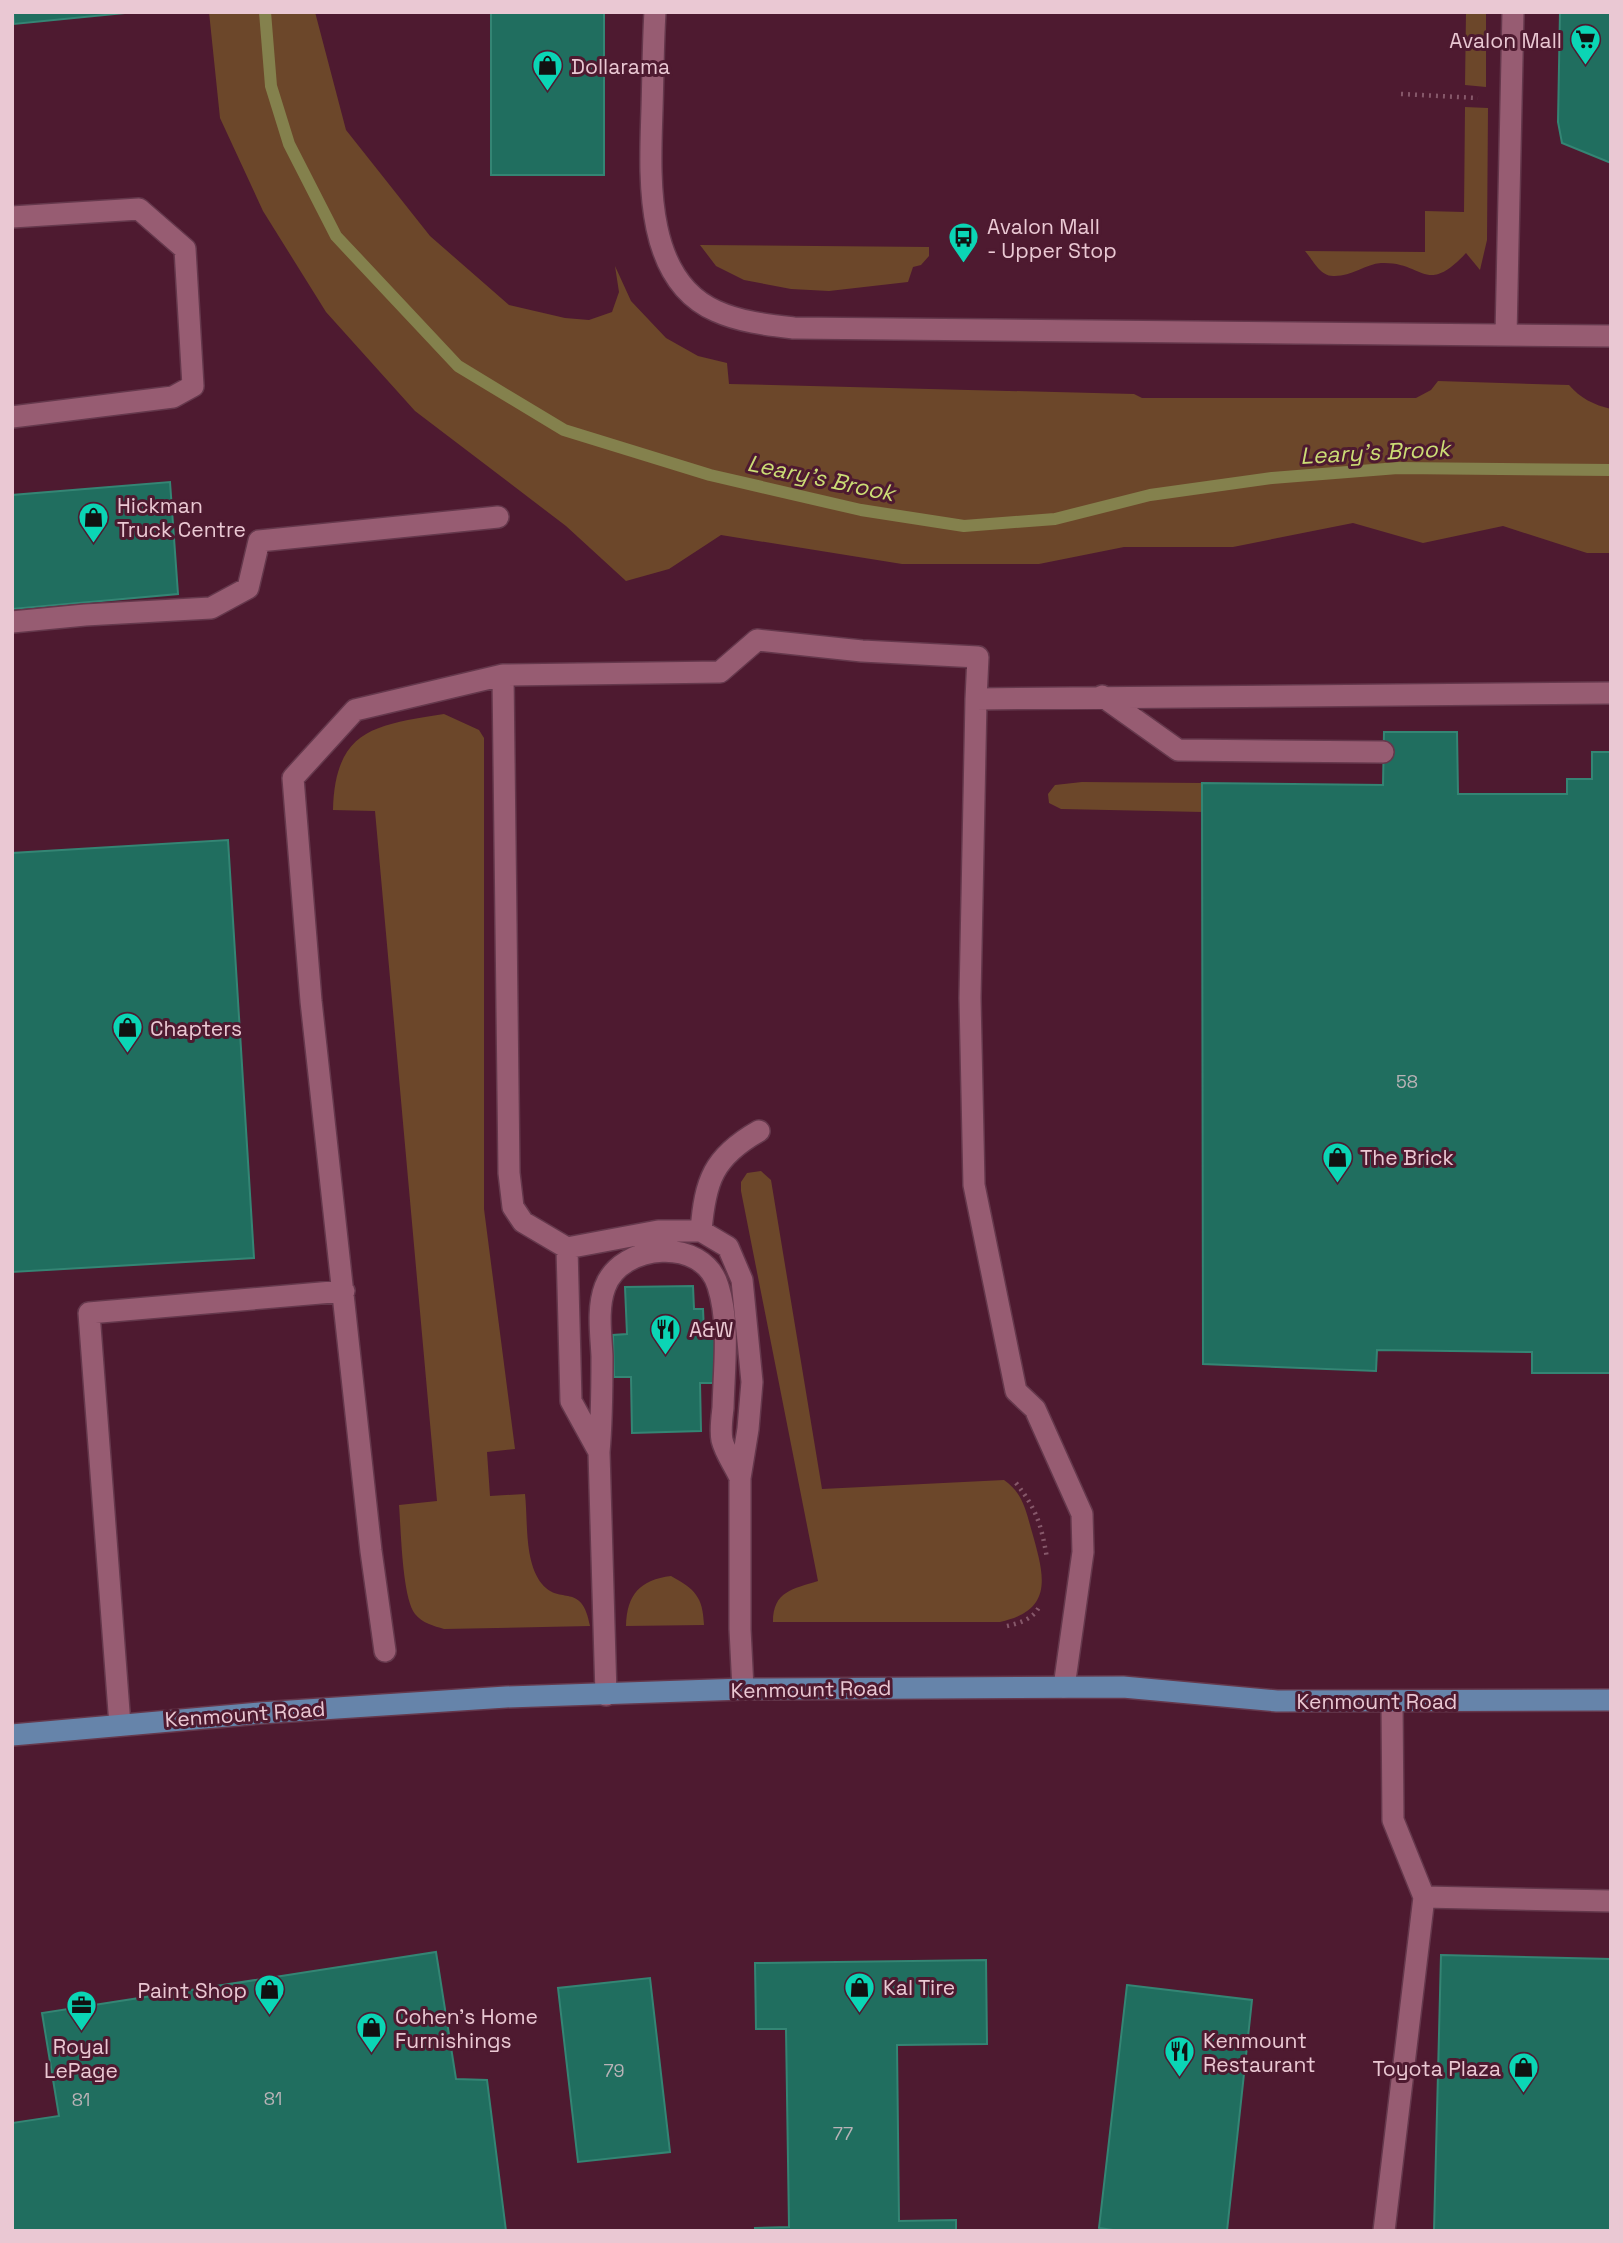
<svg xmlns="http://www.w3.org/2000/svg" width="1623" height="2243" font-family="'Space Grotesk',sans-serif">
<rect width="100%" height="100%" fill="#4e1a30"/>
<!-- green -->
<path fill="#6c472a" d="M209,12H315L346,130L430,236L509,305L565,318L589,320L612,312L619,292L615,266L631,301L666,338L698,356L727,363L729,384L1134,394L1142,398H1416L1431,390L1438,381L1569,385C1580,398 1594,405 1611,409V553H1587L1503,526L1423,543L1353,523L1233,547H1124L1039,564H902L721,535L669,569L626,581L566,526L415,411L326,312L263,211L220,118Z
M1466,12L1486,14V87L1465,85Z
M1465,107L1488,108L1487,240L1480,270L1466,253C1425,297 1424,261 1381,263C1366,264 1350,277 1333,276C1320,276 1313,260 1305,251L1425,252V211L1464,212Z
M700,245L929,247V256L921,265L913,267L908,282L829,291L791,289L744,280L716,266Z
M444,714L479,730L484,738V1209L515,1449L487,1452L490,1496L525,1494C528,1521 524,1562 542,1584C560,1606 582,1581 590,1626L444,1629C434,1626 422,1623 415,1614C402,1597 401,1529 399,1505L437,1501L375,811L333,810C335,729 375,725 444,714Z
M1082,782L1202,783L1203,812L1061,809L1049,803L1048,794L1055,785Z
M761,1171L771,1180L822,1489L1004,1480C1023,1493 1026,1511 1032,1532C1044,1575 1055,1610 1000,1622H773C773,1591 793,1589 818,1581L741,1191V1182L747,1173Z
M671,1576C695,1589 703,1597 704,1625L626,1626C627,1594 640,1580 671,1576Z"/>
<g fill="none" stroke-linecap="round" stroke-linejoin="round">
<!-- stream -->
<path stroke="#84814d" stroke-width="12" d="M265,12L271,86L289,144L336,236L458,366L564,430L710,475L861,510L964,526L1055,519L1150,495L1272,478L1398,468L1611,470"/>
</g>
<!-- building -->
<path fill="#206e5f" stroke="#348574" stroke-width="2" d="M13,12H135L14,24Z
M491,12H604V175H491Z
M1560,12H1611V163L1562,143L1558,122Z
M170,482L178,594L12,609V495Z
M1384,732H1457L1458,794H1567V779H1592V752H1611V1373H1532V1352L1377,1350L1376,1371L1203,1364L1202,783L1383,785Z
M228,840L254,1258L12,1272V853Z
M693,1286L694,1309H703L704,1331L718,1330L720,1383H700L701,1431L632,1433L631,1377H614L613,1335L627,1334L625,1287Z
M436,1952L456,2079L487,2080L506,2231H12V2123L59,2116L42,2013Z
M1441,1955L1611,1959V2231H1434Z
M986,1960L987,2044L897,2045L899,2221L956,2220V2231H755V2228L789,2227L786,2029H756L755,1963Z
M650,1978L670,2152L578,2162L558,1988Z
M1127,1985L1252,2000L1227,2231H1120L1099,2228Z"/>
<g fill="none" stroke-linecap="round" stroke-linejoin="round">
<defs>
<path id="minor" d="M655,12C653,44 653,77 652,109C650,175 643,279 716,311C740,322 768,325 794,328L1611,336
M12,217L139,209L185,249L193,386L173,397L12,417
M1506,335L1513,12
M12,622L85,615L211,608L248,588L259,541L498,517
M503,675L509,1173L513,1207L523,1222L567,1248
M1102,696L1178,750L1383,752
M976,699L970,998L974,1185L1016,1391L1035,1409L1082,1514L1083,1552L1064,1687
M701,1231C705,1181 713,1157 759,1131
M599,1452C602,1420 602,1389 602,1356C601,1335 597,1308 605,1287C621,1243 703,1236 718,1286C730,1324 724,1368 723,1408C722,1417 720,1430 722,1440C725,1453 735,1466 740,1478
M385,1651L371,1551L311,1001L293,778L355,710L503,675L720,672L757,640L862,651L978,657L976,699L1611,693
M606,1695L599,1452L571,1401L567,1248L658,1231H701L728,1247L742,1280L752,1382L748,1429L740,1478V1629L743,1689
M1392,1701L1393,1820L1424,1897L1611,1901
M120,1725L89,1313L344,1291
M1384,2231L1424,1897"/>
<path id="major" d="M12,1735L260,1713L506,1697L743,1689L1123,1687L1277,1701L1611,1700"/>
</defs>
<!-- minor casing -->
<use href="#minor" stroke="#65384c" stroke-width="24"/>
<!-- major casing -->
<use href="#major" stroke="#65384c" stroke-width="24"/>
<!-- path -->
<path stroke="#86586a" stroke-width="4.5" stroke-dasharray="2 5" stroke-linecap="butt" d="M1401,94L1478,98
M1016,1483C1037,1510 1041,1524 1047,1558
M1007,1626C1020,1623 1033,1619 1039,1607"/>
<!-- minor -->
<use href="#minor" stroke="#975c72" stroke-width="21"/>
<!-- major -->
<use href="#major" stroke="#6684aa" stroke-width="21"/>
</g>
<!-- icons -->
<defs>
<symbol id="supermarket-pin" viewBox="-11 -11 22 30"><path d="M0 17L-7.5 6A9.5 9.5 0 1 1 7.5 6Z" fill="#0bd5b5" stroke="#4e1a30"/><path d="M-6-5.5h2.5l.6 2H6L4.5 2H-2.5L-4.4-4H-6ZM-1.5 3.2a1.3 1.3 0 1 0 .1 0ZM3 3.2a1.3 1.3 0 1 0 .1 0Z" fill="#111"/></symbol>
<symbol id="shop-pin" viewBox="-11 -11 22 30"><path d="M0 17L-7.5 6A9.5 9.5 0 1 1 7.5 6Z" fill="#0bd5b5" stroke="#4e1a30"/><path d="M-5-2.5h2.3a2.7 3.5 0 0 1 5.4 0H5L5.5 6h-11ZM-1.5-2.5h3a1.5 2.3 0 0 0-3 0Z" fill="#111"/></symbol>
<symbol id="bus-pin" viewBox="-11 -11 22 30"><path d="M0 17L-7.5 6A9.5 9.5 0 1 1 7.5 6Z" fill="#0bd5b5" stroke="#4e1a30"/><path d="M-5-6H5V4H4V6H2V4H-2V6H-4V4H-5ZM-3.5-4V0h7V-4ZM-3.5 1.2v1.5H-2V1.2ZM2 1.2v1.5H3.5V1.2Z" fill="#111"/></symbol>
<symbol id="restaurant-pin" viewBox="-11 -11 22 30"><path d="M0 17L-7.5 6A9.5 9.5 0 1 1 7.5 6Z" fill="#0bd5b5" stroke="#4e1a30"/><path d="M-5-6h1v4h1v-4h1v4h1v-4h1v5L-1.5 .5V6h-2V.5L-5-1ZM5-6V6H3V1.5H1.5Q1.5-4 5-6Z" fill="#111"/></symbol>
<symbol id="office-pin" viewBox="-11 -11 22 30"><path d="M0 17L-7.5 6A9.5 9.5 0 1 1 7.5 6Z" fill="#0bd5b5" stroke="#4e1a30"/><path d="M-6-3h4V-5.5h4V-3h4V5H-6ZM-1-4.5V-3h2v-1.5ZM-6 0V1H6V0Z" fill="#111"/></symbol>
</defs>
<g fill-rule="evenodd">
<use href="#supermarket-pin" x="1568" y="22" width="35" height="47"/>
<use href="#shop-pin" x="530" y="48" width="35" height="47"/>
<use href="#bus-pin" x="946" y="220" width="35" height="47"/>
<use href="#shop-pin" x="76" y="500" width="35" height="47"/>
<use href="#shop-pin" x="110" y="1010" width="35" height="47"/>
<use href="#shop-pin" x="1320" y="1140" width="35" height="47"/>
<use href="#restaurant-pin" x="648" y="1312" width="35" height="47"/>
<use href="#shop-pin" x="842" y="1970" width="35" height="47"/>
<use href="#shop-pin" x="252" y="1972" width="35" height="47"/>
<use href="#office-pin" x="64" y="1988" width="35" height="47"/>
<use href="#shop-pin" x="354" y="2010" width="35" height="47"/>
<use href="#restaurant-pin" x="1162" y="2034" width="35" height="47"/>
<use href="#shop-pin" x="1506" y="2050" width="35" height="47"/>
</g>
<g text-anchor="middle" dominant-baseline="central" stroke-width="6" stroke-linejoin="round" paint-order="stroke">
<!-- number labels -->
<g font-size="18" fill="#b8b2b6">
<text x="1407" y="1081">58</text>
<text x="614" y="2070">79</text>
<text x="273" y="2098">81</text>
<text x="81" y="2099">81</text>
<text x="843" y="2133">77</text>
</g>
<!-- poi labels -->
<g font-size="21" fill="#eac8d3" stroke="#4e1a30" text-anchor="start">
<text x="1562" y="40" text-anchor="end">Avalon Mall</text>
<text x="571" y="66">Dollarama</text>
<text x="987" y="226">Avalon Mall<tspan x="987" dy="24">- Upper Stop</tspan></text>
<text x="117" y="505">Hickman<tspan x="117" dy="24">Truck Centre</tspan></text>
<text x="150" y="1028">Chapters</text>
<text x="1360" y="1157">The Brick</text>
<text x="689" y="1329">A&amp;W</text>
<text x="883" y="1987">Kal Tire</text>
<text x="247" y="1990" text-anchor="end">Paint Shop</text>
<text x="395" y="2016">Cohen's Home<tspan x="395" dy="24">Furnishings</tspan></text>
<text x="1203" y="2040">Kenmount<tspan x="1203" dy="24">Restaurant</tspan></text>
<text x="81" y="2046" text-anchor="middle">Royal<tspan x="81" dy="24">LePage</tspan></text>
<text x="1501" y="2068" text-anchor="end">Toyota Plaza</text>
</g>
<!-- street labels -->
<g font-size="21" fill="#eac8d3" stroke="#4e1a30">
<text transform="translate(811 1689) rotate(-1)">Kenmount Road</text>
<text x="1377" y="1701">Kenmount Road</text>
<text transform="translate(245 1714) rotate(-4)">Kenmount Road</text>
</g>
<!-- water labels -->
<g font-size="23" font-style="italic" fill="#cbdc75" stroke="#4e1a30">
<text transform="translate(1375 452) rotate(-3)">Leary's Brook</text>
<text transform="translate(821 478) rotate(12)">Leary's Brook</text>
</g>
</g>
<!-- border -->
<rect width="1623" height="2243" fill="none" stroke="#eac8d3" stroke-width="28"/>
</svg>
